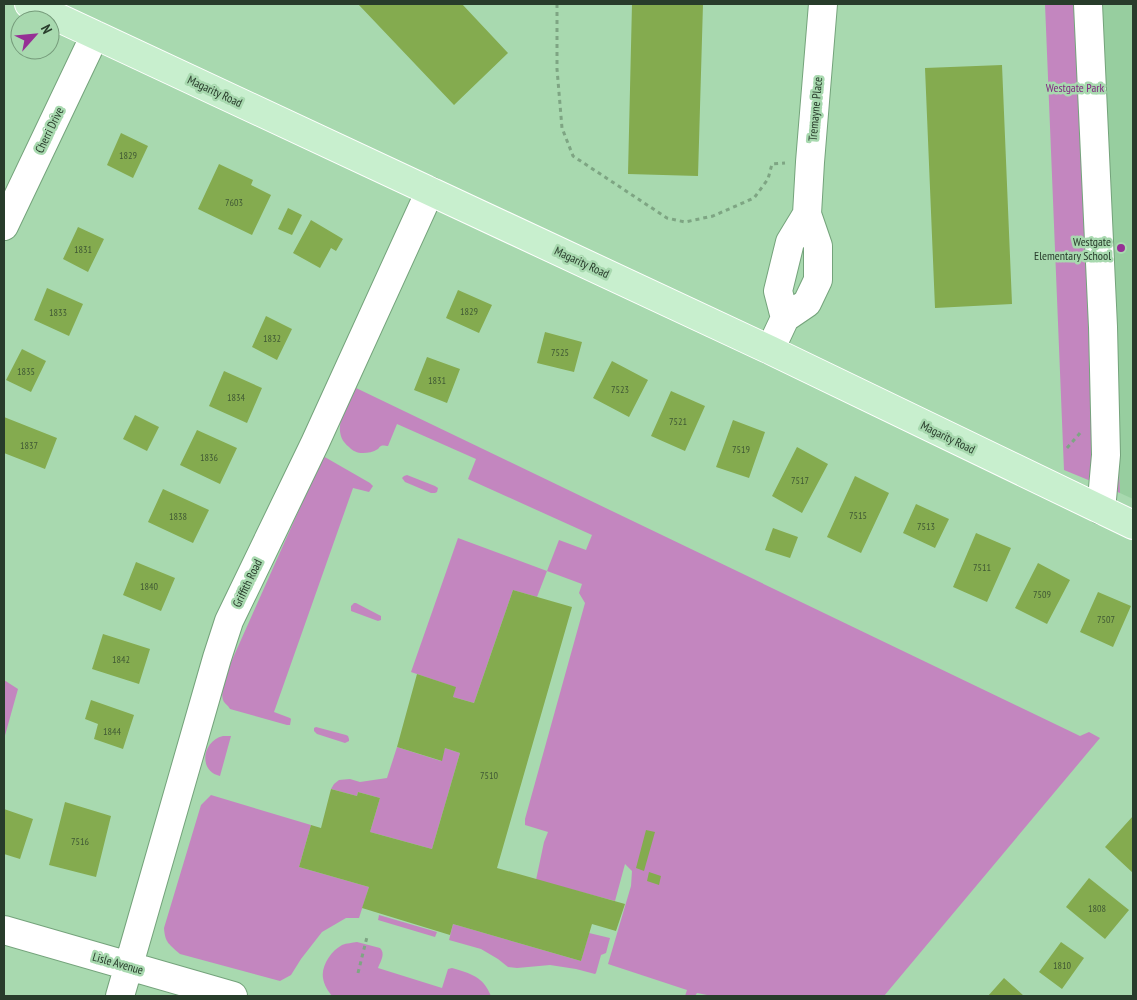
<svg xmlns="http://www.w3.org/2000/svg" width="1137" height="1000" font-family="'PT Sans Narrow',sans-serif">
<rect width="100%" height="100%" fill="#a8d9af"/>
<!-- built -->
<path fill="#97ce9f" d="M1099,4H1133V499L1120,493Z"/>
<!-- green -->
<path fill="#c386bf" d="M1045,4H1099L1120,493L1064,470Z
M354,387L1080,736L1089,732L1100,738L884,996H712L697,993L695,996H685L687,990L608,964L631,886L632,871L625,864L615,901L536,880L544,842L548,832L525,825V819L585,603L579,593L582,584L547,571L559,540L586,550L592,535L468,479L476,459L397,424L388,446C386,446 383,445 381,446C379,447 379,448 378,449C373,452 368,453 363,453C357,453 353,451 349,447C329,432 347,405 354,387Z
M323,456L370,483L373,486L369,492L353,488L274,712L290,718L291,719L290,725H287L230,709C230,708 225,703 224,702C219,693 226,678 228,669Z
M407,475L435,486L438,488L437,492L435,493H431L405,482L402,478L404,476Z
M458,538L547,571L537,597L513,590L474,703L453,697L455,687L411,672Z
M354,603H356L381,616V620L378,621L351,611V606Z
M4,680L18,689L4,739Z
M316,727L346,735L348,736L349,739V741L345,743L317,734L314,731V728Z
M223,736H231L220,776C198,771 202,741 223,736Z
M397,747L441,761L445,748L460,753L432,849L370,832L380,798L358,792L357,796L331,789L334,784L339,780L350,779L360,782L387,778Z
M211,795L311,825L299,867L369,887L359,918H346L322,932L301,959L291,975L280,981L180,954C169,944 165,943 164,928L201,805Z
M379,915L437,932L435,937L378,920Z
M453,924L581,961L589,933L610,938L606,953L601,955L596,973L595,974L576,969L550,965L517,968L508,967L498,959L481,949L449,940Z
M357,942L380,948C386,954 380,962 378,968L442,988L448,969L452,968C471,974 483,976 491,996H332C328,991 324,985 323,978C321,966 331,951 342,945C347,943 352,943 357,942Z"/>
<!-- building -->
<path fill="#84ab4f" d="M358,4H462L508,53L454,105Z
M632,4H703L698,176L628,174Z
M1002,65L1012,304L935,308L925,68Z
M121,133L148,146L133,178L107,165Z
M219,164L253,180L251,185L271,195L252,235L198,209Z
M288,208L302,215L292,235L278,229Z
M311,220L343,239L336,251L331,248L320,268L293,253Z
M78,227L104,239L88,272L63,259Z
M47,288L83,304L69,336L34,320Z
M458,290L492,305L479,333L446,318Z
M266,316L292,329L277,360L252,347Z
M545,332L582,342L574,372L537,363Z
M22,349L46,361L31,392L6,380Z
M427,357L460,369L447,403L414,390Z
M612,361L648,380L629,417L593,398Z
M224,371L262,388L247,423L209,406Z
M671,391L705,406L685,451L651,436Z
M135,415L159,427L147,451L123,439Z
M4,417L57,438L45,469L4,453Z
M733,420L765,432L749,478L716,467Z
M197,430L237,448L220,484L180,465Z
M797,447L828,464L802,513L772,496Z
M855,476L889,493L861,553L827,537Z
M163,489L209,510L193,543L148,522Z
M916,504L949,519L935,548L903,533Z
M773,528L798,537L790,558L765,550Z
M976,533L1011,548L987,602L953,587Z
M136,562L175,578L161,611L123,595Z
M1038,563L1070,580L1047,624L1015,608Z
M513,590L572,607L497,868L625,904L616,931L592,924L581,961L453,924L450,935L362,908L369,887L299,867L311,825L321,828L331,789L357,796L358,792L380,798L370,832L432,849L460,753L445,748L442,761L397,747L417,674L456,687L453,697L474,703Z
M1098,592L1131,606L1113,647L1080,632Z
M103,634L150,649L139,684L92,669Z
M91,700L134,715L123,749L94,739L98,724L85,719Z
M65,802L111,816L96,877L49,865Z
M4,809L33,819L20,859L4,854Z
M1133,816V873L1105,847Z
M646,830L655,832L644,871L636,868Z
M649,872L661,876L659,885L647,881Z
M1089,878L1129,910L1105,939L1066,907Z
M1061,942L1084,958L1062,989L1039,972Z
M1004,978L1024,996H988Z"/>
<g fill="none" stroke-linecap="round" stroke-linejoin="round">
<defs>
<path id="minor" d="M1088,4L1103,327L1106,455L1101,510
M4,226L95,35
M785,318L778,291L790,242L807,214
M770,350L785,318L807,303L818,280V246L807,214L810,162L823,4
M4,930L233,996
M120,996L217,658L229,621L315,443L430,191"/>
<path id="major" d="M29,4L770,350L1133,525"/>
</defs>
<!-- minor casing -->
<use href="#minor" stroke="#74a37b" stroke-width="30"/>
<!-- major casing -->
<use href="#major" stroke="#fff" stroke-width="30"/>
<!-- path -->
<path stroke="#7ea583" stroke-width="3" stroke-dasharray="4 4" stroke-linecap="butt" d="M557,4V69L562,128L573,156L667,218L685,222L713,216L754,198L768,179L772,164L785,163
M1067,448L1080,433
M358,973L367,937"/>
<!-- minor -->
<use href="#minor" stroke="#fff" stroke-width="28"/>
<!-- major -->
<use href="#major" stroke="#c8efce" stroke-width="28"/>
</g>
<!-- markers -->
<circle fill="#963095" stroke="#a8d9af" stroke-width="2" cx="1121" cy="248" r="5"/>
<g text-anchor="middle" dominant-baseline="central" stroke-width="5" stroke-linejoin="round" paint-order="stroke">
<!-- number labels -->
<g font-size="10" fill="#3f5834">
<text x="128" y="155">1829</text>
<text x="234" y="202">7603</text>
<text x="83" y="249">1831</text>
<text x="469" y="311">1829</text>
<text x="58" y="312">1833</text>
<text x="272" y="338">1832</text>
<text x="560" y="352">7525</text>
<text x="26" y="371">1835</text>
<text x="437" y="380">1831</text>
<text x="620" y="389">7523</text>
<text x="236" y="397">1834</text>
<text x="678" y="421">7521</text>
<text x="29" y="445">1837</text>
<text x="741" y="449">7519</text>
<text x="209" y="457">1836</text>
<text x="800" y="480">7517</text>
<text x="858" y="515">7515</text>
<text x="178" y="516">1838</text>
<text x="926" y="526">7513</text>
<text x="982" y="567">7511</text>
<text x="149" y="586">1840</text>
<text x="1042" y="594">7509</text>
<text x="1106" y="619">7507</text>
<text x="121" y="659">1842</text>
<text x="112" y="731">1844</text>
<text x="489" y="775">7510</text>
<text x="80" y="841">7516</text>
<text x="1097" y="908">1808</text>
<text x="1062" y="965">1810</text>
</g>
<!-- park labels -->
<g font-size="12" fill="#832c82" stroke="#a8d9af">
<text x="1075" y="87">Westgate Park</text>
</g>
<!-- street labels -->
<g font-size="12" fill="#283c2b" stroke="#a8d9af">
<text transform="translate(215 91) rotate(25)">Magarity Road</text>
<text transform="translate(815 109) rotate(-85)">Tremayne Place</text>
<text transform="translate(49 130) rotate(-64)">Cherri Drive</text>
<text transform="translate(582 262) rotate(25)">Magarity Road</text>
<text transform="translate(948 437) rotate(26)">Magarity Road</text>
<text transform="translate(247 583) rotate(-64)">Griffith Road</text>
<text transform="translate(118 963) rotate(16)">Lisle Avenue</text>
</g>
<!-- poi labels -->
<g font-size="12" fill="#283c2b" stroke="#a8d9af" text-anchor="end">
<text x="1111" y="241">Westgate<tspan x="1111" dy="14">Elementary School</tspan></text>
</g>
</g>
<!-- border -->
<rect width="1137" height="1000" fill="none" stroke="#283c2b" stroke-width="10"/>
<!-- north arrow -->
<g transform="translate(35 35) rotate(63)"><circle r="24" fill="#a8d9af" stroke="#759a7a"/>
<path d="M0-4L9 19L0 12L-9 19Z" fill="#963095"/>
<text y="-8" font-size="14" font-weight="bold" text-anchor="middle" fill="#283c2b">N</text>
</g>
</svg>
